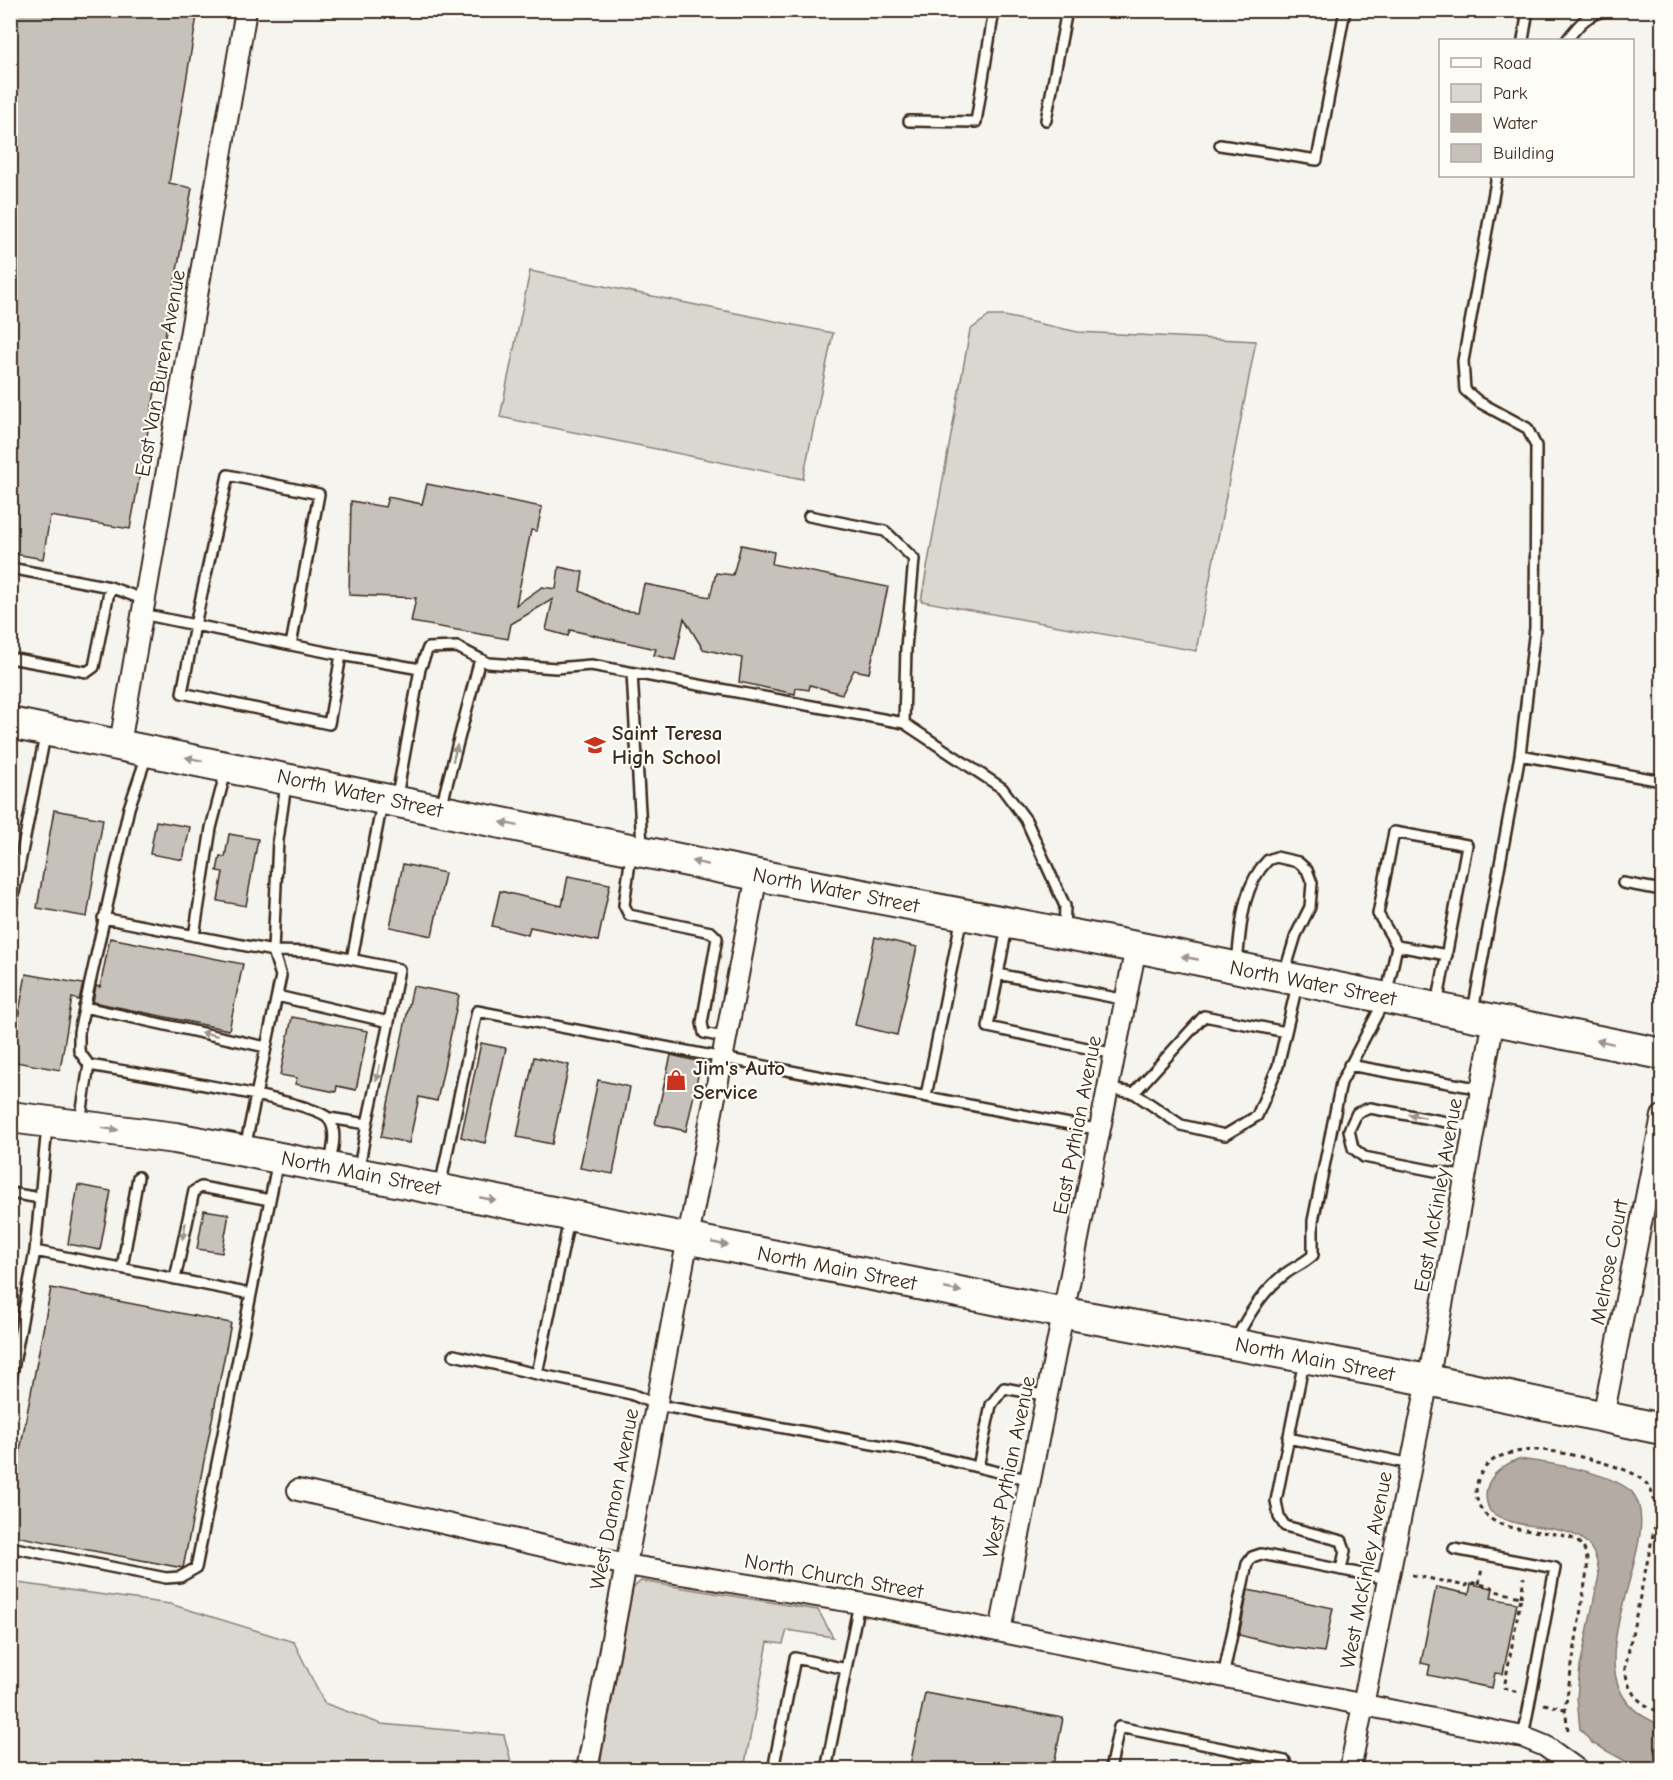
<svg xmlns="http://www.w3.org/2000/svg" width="1673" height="1780" font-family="'Comic Neue',sans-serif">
<rect width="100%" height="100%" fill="#f5f4ee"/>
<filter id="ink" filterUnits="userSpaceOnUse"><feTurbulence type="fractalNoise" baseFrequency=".0167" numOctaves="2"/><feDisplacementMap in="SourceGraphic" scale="12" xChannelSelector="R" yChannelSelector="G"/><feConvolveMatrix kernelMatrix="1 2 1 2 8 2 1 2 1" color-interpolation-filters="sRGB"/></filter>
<g filter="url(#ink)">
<!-- green -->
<path fill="#dad6d0" stroke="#8a8077" stroke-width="1.5" d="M530,271L833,333L803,479L500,417Z
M989,316H1004L1078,332L1256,341L1196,651L921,601L970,330Z
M641,1581L818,1610L833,1637L787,1630L783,1644L768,1642L744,1769H599L633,1588Z
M11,1582L170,1604L294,1642L324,1703L381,1724L504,1735L513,1769H11Z"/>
<!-- water -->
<path fill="#b4aca4" stroke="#84786e" stroke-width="1.5" d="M1518,1459C1549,1463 1608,1471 1632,1492C1673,1541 1551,1687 1662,1725V1769L1629,1763L1592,1743L1580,1729L1577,1698L1580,1667L1599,1575C1595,1510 1526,1540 1490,1511C1478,1486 1496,1468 1518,1459Z"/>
<!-- building -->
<path fill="#c7c1bb" stroke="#3b2a1e" stroke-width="1.5" d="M10,10H198L169,183L192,188L130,529L50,516L43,559L10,553Z
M427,484L542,507L537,531L531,530L516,605L542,587L556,589L559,567L583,572L580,591L619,610L638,612L644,584L710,597L716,573L733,575L741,545L774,552L772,564L888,587L869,673L854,670L842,694L810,685L809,690L796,688L795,694L739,682L742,658L703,649L684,618L675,660L654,655L656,649L570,630L568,636L546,630L553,599L511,624L508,639L411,622L416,598L349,595L351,501L385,507L388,497L422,504Z
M54,810L103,819L87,917L37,908Z
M156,821L190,827L183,860L150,854Z
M229,834L258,839L246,906L218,901L223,872L217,871L220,856L225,857Z
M403,864L445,873L432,936L390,927Z
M568,876L610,884L598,941L530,927L528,935L492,926L500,891L562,906Z
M875,937L917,947L897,1035L855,1025Z
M110,938L243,964L229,1030L93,1002L96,986L100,987Z
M26,974L83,984L79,1000L72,998L60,1070L10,1061Z
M413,986L459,995L437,1101L419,1097L409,1143L381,1137Z
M292,1017L368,1031L356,1090L337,1086L336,1092L295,1084L297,1078L280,1075Z
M481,1043L506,1048L485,1143L461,1137Z
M671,1055L701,1062L686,1131L655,1124Z
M534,1057L569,1065L552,1144L517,1137Z
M598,1080L630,1087L613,1174L580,1168Z
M78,1185L111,1191L100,1250L68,1244Z
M204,1210L229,1214L222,1253L197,1249Z
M51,1288L231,1323L183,1568L10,1535V1503Z
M1471,1584L1493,1588L1491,1598L1517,1603L1503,1674L1495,1673L1492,1688L1428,1675L1430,1665L1421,1663L1436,1587L1469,1594Z
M1248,1590L1333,1608L1324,1652L1287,1647L1239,1635Z
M925,1693L1063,1718L1053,1770H909Z"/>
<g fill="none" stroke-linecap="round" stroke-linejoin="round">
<defs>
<path id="service" d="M1523,40L1528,10
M1567,40C1579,24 1588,13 1609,10
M1046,120L1067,10
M909,121L976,122L994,10
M1220,145L1317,160L1345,10
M1497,176L1463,361L1465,390L1479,402L1527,428L1536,446L1535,628L1520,755
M809,516L885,531L914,559L906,648L904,723
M10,568L110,587L145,600
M142,614L195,625L228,475L319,494L291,645L341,655L329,724L182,693L195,625L291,645
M341,655L420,669L428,648L457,647L488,663L556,668L591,665L904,723L1002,788L1026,820L1065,906L1064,930
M10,658L87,672L94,667L110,587
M632,673L642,846
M397,796L420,669
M441,807L480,659
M631,855L624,905L629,915L711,932L717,938L702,1023L704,1033L727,1038
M1623,883L1662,890
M10,913L45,736
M103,918L273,951L316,952L399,969L389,1022L277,996
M1007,927L988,1027L1115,1054
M194,936L211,828L226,771
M1397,946L1447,955
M352,959L382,803
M1237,963C1241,928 1241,887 1268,860L1276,857L1298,862L1307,870L1312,883L1310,907L1296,935L1284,974
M998,974L1126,1000
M84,1007L266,1047
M1473,1011L1520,755L1662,781
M89,1065C122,1071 317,1100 329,1119C338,1133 332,1150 330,1164
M1349,1065L1482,1089
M1109,1089L1134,1093L1181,1125L1225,1135L1257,1116L1278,1066L1297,985
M1134,1093L1204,1016L1286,1032
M926,1096L962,916
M329,1118L367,1124L359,1168
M80,1122L89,1065L79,1051V1032L129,808L147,755
M367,1124L389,1022
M245,1148L281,976L273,951L278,840L286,784
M1465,1177L1364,1157L1353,1148L1349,1130L1357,1113L1370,1108L1474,1127
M440,1187L477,1011L1101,1130
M10,1193L40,1198
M569,1220L537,1374L631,1394L657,1405L911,1451L1031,1480
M35,1251L251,1294
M122,1268L138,1177
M175,1279L194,1191L201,1187L270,1200
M1236,1339C1248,1315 1263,1290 1285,1274C1294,1267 1305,1263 1313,1255V1221L1341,1083L1386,997L1397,946L1378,914L1394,832L1467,845L1437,1005
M454,1355L537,1374
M1304,1361L1276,1501L1279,1517L1285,1526L1342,1541L1345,1551L1341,1570
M10,1385L35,1251L47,1127
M1288,1438L1411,1464
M978,1467L991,1405L1004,1388L1048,1396
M10,1547L166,1578L180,1577L196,1568L278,1160
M1454,1549L1555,1568L1523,1737
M846,1669L859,1603
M1223,1677L1247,1564L1252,1557L1261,1554L1388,1579
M773,1770L795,1658L846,1669L826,1770
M1110,1770L1119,1727L1285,1761L1283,1770"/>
<path id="minor" d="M120,744L246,10
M1603,1417L1662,1116
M298,1490L626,1565L859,1603L1523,1737L1545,1746L1578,1770
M1000,1631L1136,947
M587,1770L757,875
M1350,1770L1432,1360L1494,1019"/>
<path id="primary" d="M10,723L757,875L1136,947L1662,1054
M10,1117L175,1138L244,1151L1065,1313L1428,1380L1662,1429"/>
</defs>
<!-- service casing -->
<use href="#service" stroke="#3b2a1e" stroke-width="14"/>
<!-- minor casing -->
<use href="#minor" stroke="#3b2a1e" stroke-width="24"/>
<!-- primary casing -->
<use href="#primary" stroke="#3b2a1e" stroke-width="34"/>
<!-- path -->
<path stroke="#3b2a1e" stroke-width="3" stroke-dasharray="4.5 4.5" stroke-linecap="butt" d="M1412,1575L1466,1586L1470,1582L1492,1587L1495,1591L1521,1597L1504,1688L1518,1692
M1479,1584L1482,1568
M1521,1597L1524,1577
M1544,1704L1565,1709
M1568,1730L1565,1709L1587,1571C1588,1555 1586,1544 1569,1537C1546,1530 1515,1533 1494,1521C1466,1505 1473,1467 1501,1456C1513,1452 1525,1450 1537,1450C1558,1450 1627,1466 1642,1479C1655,1490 1657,1509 1655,1525L1625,1668C1628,1694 1639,1704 1662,1713"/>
<!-- service -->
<use href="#service" stroke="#fdfcf7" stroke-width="9"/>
<!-- minor -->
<use href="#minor" stroke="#fdfcf7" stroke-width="20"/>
<!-- primary -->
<use href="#primary" stroke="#fdfcf7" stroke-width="30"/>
</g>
<!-- one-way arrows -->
<defs><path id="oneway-solid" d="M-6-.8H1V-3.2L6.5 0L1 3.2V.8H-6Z" transform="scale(1.5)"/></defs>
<g fill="#9c938a">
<use href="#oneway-solid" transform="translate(455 753) rotate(-75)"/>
<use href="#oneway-solid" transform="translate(194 759) rotate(-168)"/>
<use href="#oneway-solid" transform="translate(509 824) rotate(-168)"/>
<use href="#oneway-solid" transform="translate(700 863) rotate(-168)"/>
<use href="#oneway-solid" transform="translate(1190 958) rotate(-169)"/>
<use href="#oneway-solid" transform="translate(209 1034) rotate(-168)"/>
<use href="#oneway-solid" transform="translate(1605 1042) rotate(-168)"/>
<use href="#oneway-solid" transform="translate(378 1073) rotate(102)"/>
<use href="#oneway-solid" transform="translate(1417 1116) rotate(-169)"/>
<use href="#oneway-solid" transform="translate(110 1129) rotate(8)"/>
<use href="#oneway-solid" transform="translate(488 1199) rotate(11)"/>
<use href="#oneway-solid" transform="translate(184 1231) rotate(101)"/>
<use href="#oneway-solid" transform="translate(720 1244) rotate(11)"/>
<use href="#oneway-solid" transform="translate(953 1290) rotate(11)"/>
</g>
</g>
<!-- icons -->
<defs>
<symbol id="school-bare" viewBox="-9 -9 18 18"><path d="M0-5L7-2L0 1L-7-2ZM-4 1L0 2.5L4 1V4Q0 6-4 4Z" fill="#c8321e" stroke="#fdfcf7" stroke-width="2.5" paint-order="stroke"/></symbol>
<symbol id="shop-bare" viewBox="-9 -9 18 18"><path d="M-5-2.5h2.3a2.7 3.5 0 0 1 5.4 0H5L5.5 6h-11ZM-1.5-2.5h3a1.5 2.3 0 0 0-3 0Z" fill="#c8321e" stroke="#fdfcf7" stroke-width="2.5" paint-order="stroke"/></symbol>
</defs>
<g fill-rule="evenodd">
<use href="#school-bare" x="580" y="730" width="30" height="30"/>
<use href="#shop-bare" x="661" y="1065" width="30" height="30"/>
</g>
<g text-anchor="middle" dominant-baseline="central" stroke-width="4.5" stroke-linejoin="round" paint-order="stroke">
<!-- street labels -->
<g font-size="21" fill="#3b2a1e" stroke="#fdfcf7">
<text transform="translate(160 373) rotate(-80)">East Van Buren Avenue</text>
<text transform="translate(360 793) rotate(12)">North Water Street</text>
<text transform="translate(836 890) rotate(11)">North Water Street</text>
<text transform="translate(1313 983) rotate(11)">North Water Street</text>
<text transform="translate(1077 1125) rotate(-79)">East Pythian Avenue</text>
<text transform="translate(361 1173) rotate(11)">North Main Street</text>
<text transform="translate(1438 1195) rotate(-80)">East McKinley Avenue</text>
<text transform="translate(1609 1262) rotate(-79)">Melrose Court</text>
<text transform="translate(837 1268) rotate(11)">North Main Street</text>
<text transform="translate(1315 1359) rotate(11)">North Main Street</text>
<text transform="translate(1009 1467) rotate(-78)">West Pythian Avenue</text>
<text transform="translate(614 1499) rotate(-79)">West Damon Avenue</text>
<text transform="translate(1366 1570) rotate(-79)">West McKinley Avenue</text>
<text transform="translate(834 1576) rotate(10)">North Church Street</text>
</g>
<!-- poi labels -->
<g font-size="21" font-weight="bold" fill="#3b2a1e" stroke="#fdfcf7" text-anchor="start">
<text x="612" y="733">Saint Teresa<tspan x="612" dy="24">High School</tspan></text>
<text x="693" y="1068">Jim's Auto<tspan x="693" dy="24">Service</tspan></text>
</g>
</g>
<!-- margin -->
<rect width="1673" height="1780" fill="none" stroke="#fdfcf7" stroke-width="36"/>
<rect x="18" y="18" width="1637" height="1744" fill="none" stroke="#3b2a1e" stroke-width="2" filter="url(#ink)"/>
<!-- legend -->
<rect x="1439" y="39" width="195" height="138" fill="#fdfcf7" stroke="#afa8a0" stroke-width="1.5"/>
<rect x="1451" y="58" width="30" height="9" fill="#fdfcf7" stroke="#afa8a0" stroke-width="1.5"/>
<text x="1493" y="69" font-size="18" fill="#3b2a1e">Road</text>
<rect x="1451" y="84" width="30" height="18" fill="#dad6d0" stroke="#afa8a0" stroke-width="1.5"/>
<text x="1493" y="99" font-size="18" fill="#3b2a1e">Park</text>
<rect x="1451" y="114" width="30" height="18" fill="#b4aca4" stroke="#afa8a0" stroke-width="1.5"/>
<text x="1493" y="129" font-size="18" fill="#3b2a1e">Water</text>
<rect x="1451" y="144" width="30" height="18" fill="#c7c1bb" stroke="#afa8a0" stroke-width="1.5"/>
<text x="1493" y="159" font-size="18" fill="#3b2a1e">Building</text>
</svg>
